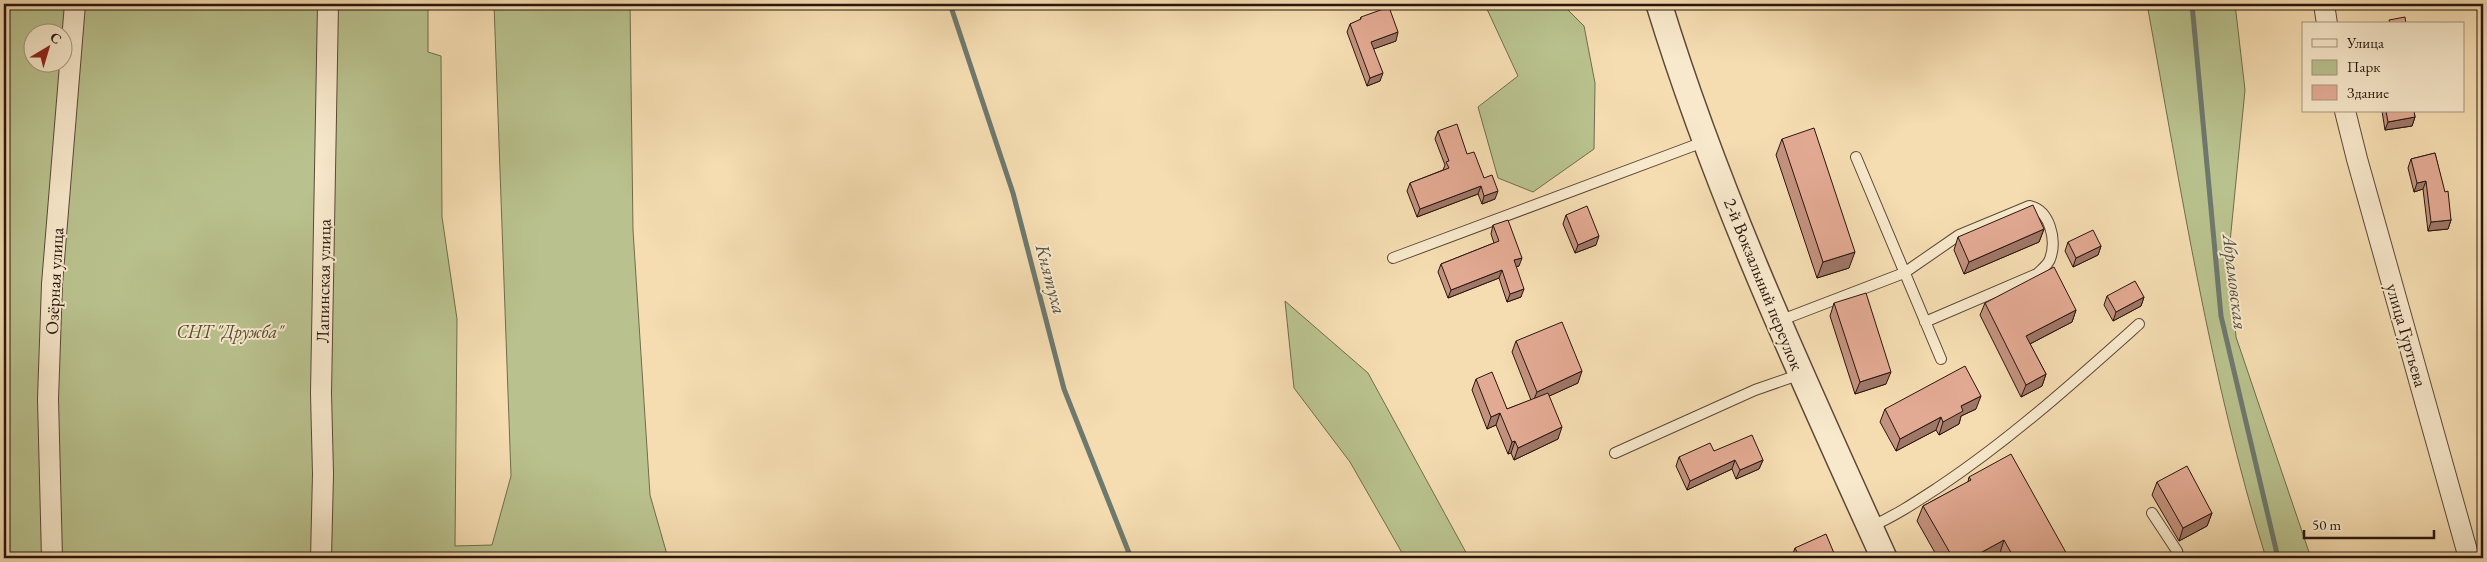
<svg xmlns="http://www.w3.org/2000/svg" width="2487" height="562" font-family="'EB Garamond',serif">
<rect width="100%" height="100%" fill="#f5ddb1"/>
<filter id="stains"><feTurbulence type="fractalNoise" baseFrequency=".004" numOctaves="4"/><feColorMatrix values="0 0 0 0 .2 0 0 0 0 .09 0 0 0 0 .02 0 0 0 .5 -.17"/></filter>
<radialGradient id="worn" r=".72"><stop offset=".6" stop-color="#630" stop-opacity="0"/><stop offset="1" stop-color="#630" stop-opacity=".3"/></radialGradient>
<!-- green -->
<path fill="#b9c28e" stroke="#716c4e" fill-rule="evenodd" d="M4,4H428V52L441,56L442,217L457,319L455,546L492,545L511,476L494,4H630L633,230L650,495L668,558H4ZM32,32H62V62H32Z
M1486,4H1562L1584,26L1595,83L1594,149L1533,192L1498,178L1478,107L1518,76L1486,7Z
M2147,4H2235L2245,90L2229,252L2236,337L2311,558H2266C2210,378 2181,189 2147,4Z
M1285,301L1368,373L1469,558H1405L1350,462L1294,388Z"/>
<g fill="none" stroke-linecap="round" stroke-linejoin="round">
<!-- stream -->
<path stroke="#6e796e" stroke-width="5" d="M950,4L1013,193L1064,389L1131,558
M2192,4L2221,316L2278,558"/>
<defs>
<path id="service" d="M1856,157L1941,359
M1393,258L1706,141
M1779,321L1904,273L1959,235L2029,206C2050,210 2057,240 2050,259C2048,265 2042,269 2037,274L1925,322
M1615,453L1755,390L1801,374
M2152,513L2177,551L2179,558
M1870,527C1895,516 1916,502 1939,487C2011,439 2074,382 2139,324"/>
<path id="minor" d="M2324,4L2327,24
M2345,111L2357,159L2469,558
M52,558L48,399L52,284L75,4
M321,558L323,474L321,393L328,4"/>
<path id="tertiary" d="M1659,4C1717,194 1802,377 1884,558"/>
</defs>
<!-- service casing -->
<use href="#service" stroke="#5c4838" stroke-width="12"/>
<!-- minor casing -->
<use href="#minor" stroke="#5c4838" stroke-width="22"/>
<!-- tertiary casing -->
<use href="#tertiary" stroke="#5c4838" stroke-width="28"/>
<!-- service -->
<use href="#service" stroke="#f8e9cc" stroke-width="10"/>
<!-- minor -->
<use href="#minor" stroke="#f8e9cc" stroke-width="20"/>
<!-- tertiary -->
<use href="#tertiary" stroke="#f8e9cc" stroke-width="25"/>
</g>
<!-- wall -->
<path fill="#c3927e" stroke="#29160f" d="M1361,17L1396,41L1373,49L1380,81L1367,86L1347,32L1350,24L1360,20Z
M2382,111H2414L2415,117L2412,126L2385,130Z
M1438,131L1467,154L1484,178L1495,199L1482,204L1478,194L1417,217L1407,191L1410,183L1443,170L1445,165L1435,139Z
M1782,139L1849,268L1817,278L1776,155Z
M2435,153L2451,220L2448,229L2428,231L2423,189L2414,192L2408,168L2411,159Z
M1566,215L1596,245L1575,253L1563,224Z
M1493,225L1519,266L1516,267L1521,297L1507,302L1499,278L1448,298L1438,272L1441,264L1494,243L1491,234Z
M2044,229L2039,242L1964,274L1954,250L1958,237Z
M2068,242L2101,246L2098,255L2073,267L2065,251Z
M2107,296L2144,297L2141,306L2113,321L2104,305Z
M1834,303L1886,384L1855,394L1830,316Z
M1985,303L2076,310L2072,322L2030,344L2046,374L2042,386L2021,397L1980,315Z
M1516,341L1578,383L1549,396L1558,439L1514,460L1511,453L1508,454L1496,425L1487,429L1472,390L1476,379L1507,409L1531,400L1512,352Z
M1885,409H1976L1961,416L1959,424L1939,435L1936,430L1896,451L1880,422Z
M1714,451L1763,460L1759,469L1736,479L1732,469L1687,490L1676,466L1679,457Z
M1969,477L2069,558H2000L1999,556L1994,558H1938L1917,521L1923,506L1968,482Z
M2157,482L2212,513L2207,526L2179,541L2152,495Z
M1795,548L1836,558H1793L1792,556Z"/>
<!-- shaded-wall -->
<path fill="#9f7767" stroke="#29160f" d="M1398,32L1396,41L1368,51L1371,42Z
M1383,73L1380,81L1367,86L1370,78Z
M2415,117L2412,126L2385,130L2388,122Z
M2426,181L2423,189L2414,192L2417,183Z
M1481,186L1478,194L1417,217L1420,209Z
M1498,191L1495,199L1482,204L1484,196Z
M2451,220L2448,229L2428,231L2431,222Z
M2044,229L2039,242L1964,274L1969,262Z
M1599,236L1596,245L1575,253L1578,245Z
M2101,246L2098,255L2073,267L2076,258Z
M1855,252L1849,268L1817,278L1823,262Z
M1522,258L1519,266L1511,268L1514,260Z
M1502,270L1499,278L1448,298L1451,290Z
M1524,289L1521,297L1507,302L1510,294Z
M2144,297L2141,306L2113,321L2116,312Z
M2076,310L2072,322L2022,348L2026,336Z
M1582,371L1578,383L1532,404L1537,392Z
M1891,372L1886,384L1855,394L1860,382Z
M2046,374L2042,386L2021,397L2026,385Z
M1981,396L1976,409L1961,416L1959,424L1939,435L1943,422L1961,406Z
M1500,413L1496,425L1487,429L1491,417Z
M1941,417L1936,430L1896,451L1900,439Z
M1562,427L1558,439L1514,460L1518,448Z
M1515,441L1511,453L1508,454L1512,442Z
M1735,460L1732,469L1687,490L1690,481Z
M1763,460L1759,469L1736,479L1740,470Z
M2212,513L2207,526L2179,541L2183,528Z
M2004,540L1999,556L1994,558H1971Z"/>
<!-- building -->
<path fill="#e3aa93" stroke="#29160f" d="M1389,7L1398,32L1371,42L1383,73L1370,78L1350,24L1361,19V17Z
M2405,17L2406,24H2390L2389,20Z
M2386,111H2414L2415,117L2388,122Z
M1457,124L1467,154L1474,152L1484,178L1492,175L1498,191L1484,196L1481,186L1420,209L1410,183L1449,168L1446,162L1449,161L1438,131Z
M1814,128L1855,252L1823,262L1782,139Z
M2435,153L2445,192L2448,191L2451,220L2431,222L2426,181L2417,183L2411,159Z
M2033,205L2044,229L1969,262L1958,237Z
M1587,206L1599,236L1578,245L1566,215Z
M1508,220L1522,258L1514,260L1524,289L1510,294L1502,270L1451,290L1441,264L1499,241L1493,225Z
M2093,230L2101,246L2076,258L2068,242Z
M2054,267L2076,310L2026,336L2046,374L2026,385L1985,303Z
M2135,281L2144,297L2116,312L2107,296Z
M1866,293L1891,372L1860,382L1834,303Z
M1562,322L1582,371L1537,392L1516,341Z
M1965,366L1981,396L1961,406L1963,411L1943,422L1941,417L1900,439L1885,409Z
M1492,372L1507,409L1548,393L1562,427L1518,448L1515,441L1512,442L1500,413L1491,417L1476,379Z
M1752,435L1763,460L1740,470L1735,460L1690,481L1679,457L1710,443L1714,451Z
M2011,454L2069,558H2014L2004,540L1971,558H1953L1923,506L1971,480L1969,477Z
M2187,466L2212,513L2183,528L2157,482Z
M1826,534L1836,558H1800L1795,548Z"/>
<g text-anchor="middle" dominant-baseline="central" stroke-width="4" stroke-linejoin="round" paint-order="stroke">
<!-- street labels -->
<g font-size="18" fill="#29160f" stroke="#f8e9cc">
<text transform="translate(54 281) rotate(-87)">Озёрная улица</text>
<text transform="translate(323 281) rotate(-89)">Лапинская улица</text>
<text transform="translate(1764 284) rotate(68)">2-й Вокзальный переулок</text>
<text transform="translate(2407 335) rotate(74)">улица Гуртьева</text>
</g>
<!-- park labels -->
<g font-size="18" font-style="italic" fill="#544a35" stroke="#f8e9cc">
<text x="230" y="331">СНТ "Дружба"</text>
</g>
<!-- water labels -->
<g font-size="19" font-style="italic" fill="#515046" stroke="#f8e9cc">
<text transform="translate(1051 279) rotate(75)">Княтуха</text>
<text transform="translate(2235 282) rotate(83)">Абрамовская</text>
</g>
</g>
<!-- margin -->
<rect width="2487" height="562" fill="none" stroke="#f5ddb1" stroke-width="20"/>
<rect x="5" y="5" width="2477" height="552" fill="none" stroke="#29160f" stroke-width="2.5"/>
<rect x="10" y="10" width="2467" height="542" fill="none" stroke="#29160f"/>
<!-- legend -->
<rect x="2302" y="22" width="162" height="90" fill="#f8e9cc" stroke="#a59580"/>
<rect x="2312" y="39" width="25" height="8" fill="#f8e9cc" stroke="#a59580"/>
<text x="2347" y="48" font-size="15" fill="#29160f">Улица</text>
<rect x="2312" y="60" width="25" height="15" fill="#b9c28e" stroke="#a59580"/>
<text x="2347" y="72" font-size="15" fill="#29160f">Парк</text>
<rect x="2312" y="85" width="25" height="15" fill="#e3aa93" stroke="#a59580"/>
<text x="2347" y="98" font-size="15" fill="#29160f">Здание</text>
<!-- north arrow -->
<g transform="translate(48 48) rotate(38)"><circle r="24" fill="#f8e9cc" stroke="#a59580"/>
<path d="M0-4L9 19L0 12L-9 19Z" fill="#8f2418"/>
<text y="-8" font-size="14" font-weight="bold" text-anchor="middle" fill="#29160f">С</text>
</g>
<!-- scale -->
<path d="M2304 530v8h130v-8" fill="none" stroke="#29160f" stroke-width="2.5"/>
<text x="2312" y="530" font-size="15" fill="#29160f" stroke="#f8e9cc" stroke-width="4" paint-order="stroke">50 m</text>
<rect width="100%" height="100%" filter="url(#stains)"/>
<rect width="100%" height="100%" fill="url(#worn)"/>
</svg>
